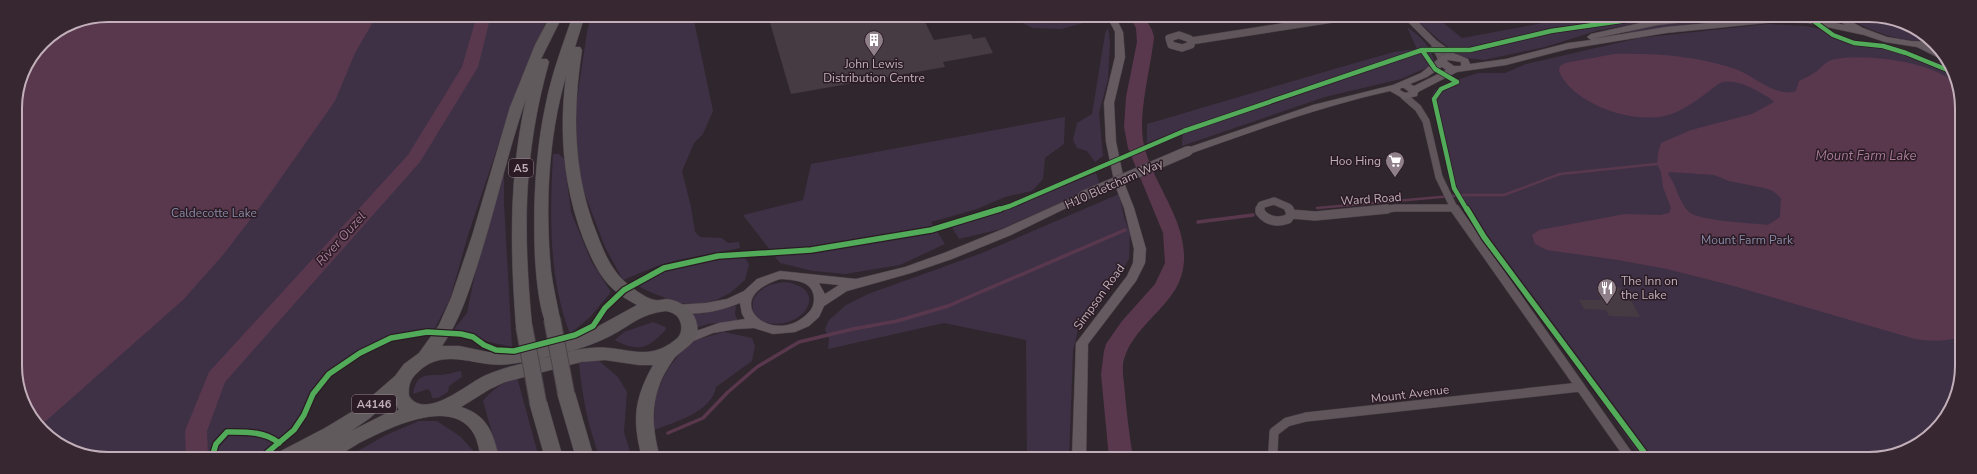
<svg xmlns="http://www.w3.org/2000/svg" width="1977" height="474" font-family="'Nunito Sans',sans-serif">
<rect width="100%" height="100%" fill="#30262d"/>
<!-- green -->
<path fill="#3e3145" d="M108,15H549L519,83L468,235L450,299L434,330L410,334L378,343L360,353L329,374L313,394L304,415L294,430L264,457H90L42,432L17,384L15,102L24,67L42,42L73,22Z
M591,15L693,16L713,111L703,134L694,143L682,171L691,207L695,232L700,237L722,238L728,243L739,242L740,248L678,260L657,266L623,280L605,247L578,176L576,106L587,32Z
M1007,16H1092L1095,20L1061,29L1033,28Z
M1412,16H1435L1462,38L1576,17H1668L1596,31L1545,47L1484,60L1467,58L1459,55L1439,40Z
M1733,17H1827L1835,23C1766,14 1697,21 1629,34L1625,31L1666,23Z
M1847,17H1887L1932,41C1902,42 1872,33 1847,17Z
M1768,24L1806,26L1829,31L1851,40L1887,46L1947,65L1960,90V384L1930,436L1875,459H1642L1520,287L1477,231L1452,188L1431,98L1435,90L1454,81L1478,73H1505L1526,64L1639,38Z
M1108,27L1110,43L1108,79L1099,113L1103,156L1095,162L1087,151L1077,148L1073,140L1077,123L1092,114L1105,34Z
M1407,27C1421,37 1431,46 1435,64L1401,79L1325,97L1182,146L1183,129L1147,143V124L1341,67L1394,52L1417,49Z
M1065,117L1064,144L1045,158L1043,179L1032,191L1005,197L977,209L931,222L945,244L900,265L845,274L813,271L780,263L743,215L803,200L811,164Z
M553,154H559L564,159L571,212L591,261L611,292L590,317L570,334C548,277 550,214 553,154Z
M504,170V202L512,347L489,342L454,329L467,313L478,259Z
M1096,173L1100,185L1001,229L959,239L951,226L994,214Z
M1119,194L1124,217L1130,233L1129,259L1116,281L1091,303L1080,321L1073,351L1069,458H1027L1026,340L944,323L828,349L829,339L825,329L829,320L846,305L868,294L982,253Z
M744,256L749,264L745,280L730,293L716,300L700,304L669,303L671,300L650,292L636,285L667,269L709,260Z
M786,282C833,290 800,333 765,322C750,317 749,300 760,291C768,284 777,283 786,282Z
M736,306L735,314L738,321L708,324L692,329L688,315L707,313Z
M653,322L666,327L665,331C661,334 656,340 651,343C640,351 625,346 615,340L624,332Z
M724,332L752,338L755,346L752,361L716,387C712,412 675,422 654,430L655,396L667,370L689,342Z
M598,360L618,377L627,392L624,432L632,458H600C588,427 582,395 579,363Z
M461,371L462,377L449,386L448,392L438,398H432L431,393L428,389L413,394C416,376 422,375 439,375C446,375 454,372 461,371Z
M517,377L539,458H499L483,401C493,389 503,382 517,377Z
M419,421H437L461,437L476,454V458L347,457L386,435Z"/>
<!-- water -->
<path fill="#59384e" fill-rule="evenodd" d="M108,15H377L355,53L335,101L269,195L223,255L183,300L39,427L17,384L15,102L24,67L42,42L73,22Z
M1129,16H1144L1152,30L1154,37C1151,67 1137,117 1144,145C1153,185 1186,218 1184,261C1182,304 1136,320 1124,359C1122,366 1123,376 1124,383C1126,408 1129,433 1133,458H1109L1101,374L1104,351L1106,344L1122,321L1155,284L1165,263L1163,233L1128,148L1124,127L1126,97L1137,42L1136,28Z
M1614,54C1655,53 1699,56 1738,70C1755,77 1777,98 1796,91L1799,81C1805,78 1812,75 1817,71C1822,67 1825,62 1832,60C1861,52 1945,62 1960,90V337C1945,342 1931,341 1915,339L1730,285L1667,269L1618,260L1547,250L1535,244L1532,235L1539,230L1625,214L1661,215L1669,213L1671,208L1663,187L1661,172L1657,164L1658,153L1661,143L1691,130L1752,114L1774,102L1771,99C1758,91 1736,77 1720,83C1704,94 1687,110 1668,115C1635,125 1573,105 1559,71L1560,66L1565,63ZM1670,172L1714,175L1729,181L1764,188L1773,191L1781,198L1780,217L1768,225C1753,223 1698,221 1689,212C1680,204 1677,188 1670,177L1668,174Z"/>
<g fill="none" stroke-linecap="round" stroke-linejoin="round">
<!-- stream-far1 -->
<path stroke="#59384e" stroke-width="2.5" d="M1317,208L1463,195H1504L1560,174L1657,164"/>
<!-- stream -->
<path stroke="#59384e" stroke-width="3.5" d="M1198,222L1253,215
M668,433L703,418L728,392L757,367L799,342L853,329L897,321L948,306L1125,230"/>
<!-- river -->
<path fill="#59384e" fill-rule="evenodd" d="M477,15H491L478,67L420,162L225,382L207,431L208,457H186L185,431L209,372L408,155L462,67Z"/>
</g>
<!-- building -->
<path fill="#463b42" d="M768,16H922L934,40L971,34L973,39L985,37L993,53L943,62L945,67L791,94Z
M1602,285H1614L1626,291L1640,317L1609,316L1606,310L1584,309L1579,300H1601L1596,290Z"/>
<g fill="none" stroke-linecap="round" stroke-linejoin="round">
<defs>
<path id="street-far1" d="M1407,16L1434,43
M1179,35L1190,39L1191,45L1182,48L1171,45L1169,38Z
M1191,41L1352,16
M1442,60L1434,43L1452,56
M1404,96L1418,108L1426,121L1439,177L1455,210
M1260,210L1261,205L1274,201L1288,207L1289,210
M1377,210L1396,208H1454"/>
<path id="street" d="M1260,209V212C1267,221 1277,223 1288,219L1291,214L1289,209
M1455,209L1631,459
M1291,214L1315,216L1387,209
M1276,458L1273,451L1274,432L1287,422L1306,417L1580,387"/>
<path id="secondary" d="M1107,16H1115L1123,32L1125,57L1114,103L1116,142L1125,185L1134,208L1146,249L1145,263L1136,281L1088,344L1086,458H1072L1076,343L1127,276L1133,263L1134,249L1124,208L1115,185L1106,142L1104,103L1115,57V32Z
M1684,17H1709L1705,20L1658,25L1592,39L1666,27L1772,17H1808L1845,25L1834,17H1843L1863,28L1887,37L1911,41L1935,42L1938,47L1930,48L1940,52L1943,58H1939L1917,47L1885,42L1864,35L1808,23L1776,22L1666,33L1568,49L1506,65L1457,72L1418,92L1417,96L1404,99L1390,91C1322,106 1257,130 1192,153L1188,154L1183,151L1184,149L1313,105L1393,85L1421,73L1443,55L1456,54L1468,59L1470,64L1506,59L1568,43L1591,40L1587,37L1591,34L1658,19ZM1448,60L1461,62V66H1454L1447,61ZM1442,67L1446,70L1414,86L1410,84L1427,77ZM1401,88H1404L1409,92L1405,93L1400,90Z
M1083,193L1088,196L1087,198L1011,235L952,259L911,273L847,291L824,306L819,317L809,326L795,332L773,334L754,328L736,329L713,333L686,344L682,342L680,339L682,336L719,323L745,319L742,314L740,303C721,311 695,317 675,311L673,308L675,305L706,303L727,299L744,291L757,279L780,271L856,279L905,267L944,253L1003,229ZM780,279C793,280 813,280 814,298C814,303 813,308 809,312C775,350 715,300 780,279ZM819,283L839,285L825,294Z"/>
<path id="highway" d="M551,15H563L541,59H547L549,62C523,155 523,231 532,326L530,330L524,332L518,330L516,326C510,249 509,175 526,99C507,154 495,211 477,266C468,294 459,322 442,346H459L488,352H510L586,333L637,305C628,300 619,295 612,288C598,275 590,255 583,238C563,184 559,132 566,76C548,138 545,206 551,271C553,287 557,303 560,319L558,323L552,325L546,323C539,309 536,274 535,257C533,206 535,153 546,103C552,73 563,44 573,15H585L575,47H580L582,50C572,114 573,174 597,234C603,250 610,267 622,279C628,285 646,299 655,300C659,301 663,299 667,299C681,301 695,310 697,325C701,343 681,349 673,360C650,392 650,421 660,458H642C632,419 634,400 653,365H639L605,360L581,362L505,382L490,389L461,407C487,415 493,432 499,458H481C479,450 478,441 474,434C452,395 387,429 359,443C351,448 341,455 332,457C324,459 315,457 307,457L308,454L301,457H276L279,452L325,428L358,408L395,376L404,364L419,353L439,325L451,298L472,236L510,107L535,45ZM666,311C672,312 678,315 680,321C683,328 681,336 675,340C646,364 623,344 590,348C568,350 546,358 525,363C511,366 497,370 484,376C467,384 425,421 409,396C408,386 410,379 418,372C445,345 478,369 510,364C540,360 579,351 606,338C630,327 638,314 666,311ZM392,398L399,410L385,414L351,431L370,418Z
M566,386L572,388L575,393L594,458H576L557,393L560,388Z
M538,395L544,397L547,402L563,458H545L529,402L532,397Z"/>
</defs>
<!-- street-far1 casing -->
<use href="#street-far1" stroke="#494247" stroke-width="8"/>
<!-- street casing -->
<use href="#street" stroke="#494247" stroke-width="10"/>
<!-- secondary casing -->
<use href="#secondary" stroke="#4d434a" stroke-width="1"/>
<!-- highway casing -->
<use href="#highway" stroke="#4c4349" stroke-width="1"/>
<!-- street-far1 -->
<use href="#street-far1" stroke="#5f555b" stroke-width="7"/>
<!-- street -->
<use href="#street" stroke="#5f555b" stroke-width="9"/>
<!-- secondary -->
<use href="#secondary" fill="#645a5f" fill-rule="evenodd"/>
<!-- highway -->
<use href="#highway" fill="#605a5d" fill-rule="evenodd"/>
<defs>
<path id="secondary-bridge" d="M1083,196L1188,151"/>
<path id="highway-bridge" d="M552,319L566,393
M524,326L538,402"/>
</defs>
<!-- secondary-bridge casing -->
<use href="#secondary-bridge" stroke="#4d434a" stroke-width="11" stroke-linecap="butt"/>
<!-- highway-bridge casing -->
<use href="#highway-bridge" stroke="#4c4349" stroke-width="18" stroke-linecap="butt"/>
<!-- secondary-bridge -->
<use href="#secondary-bridge" stroke="#645a5f" stroke-width="10"/>
<!-- highway-bridge -->
<use href="#highway-bridge" stroke="#605a5d" stroke-width="16"/>
<defs>
<path id="cycleway-far1" d="M1808,17L1833,35L1854,43L1883,46L1906,53L1950,71
M1422,50L1435,69L1457,82L1441,89L1434,99L1454,188L1467,210
M997,210L1010,206L1184,131L1422,50H1470L1551,31L1649,17"/>
<path id="cycleway" d="M1467,209L1484,237L1649,459
M212,457L216,444L227,432C245,432 264,431 279,443
M262,457L294,430L304,415L313,394L329,374L360,353L391,338L427,332L461,334L473,337L484,345L496,350L514,351L575,335L593,326L605,308L624,290L664,268L718,256L811,250L931,230L1000,209"/>
</defs>
<!-- cycleway-far1 casing -->
<use href="#cycleway-far1" stroke="#2a1b24" stroke-width="6"/>
<!-- cycleway casing -->
<use href="#cycleway" stroke="#2a1b24" stroke-width="8"/>
<!-- cycleway-far1 -->
<use href="#cycleway-far1" stroke="#51ab58" stroke-width="4.5"/>
<!-- cycleway -->
<use href="#cycleway" stroke="#51ab58" stroke-width="5.5"/>
</g>
<!-- icons -->
<defs>
<symbol id="building-pin" viewBox="-11 -11 22 30"><path d="M0 17L-7.5 6A9.5 9.5 0 1 1 7.5 6Z" fill="#8f7f89" stroke="#2a1b24"/><path d="M-4-6H4V6H1V3H-1V6H-4ZM-2.5-4.3h1.7v1.8h-1.7ZM.8-4.3h1.7v1.8H.8ZM-2.5-1h1.7V.8h-1.7ZM.8-1h1.7V.8H.8Z" fill="#fff"/></symbol>
<symbol id="supermarket-pin" viewBox="-11 -11 22 30"><path d="M0 17L-7.5 6A9.5 9.5 0 1 1 7.5 6Z" fill="#8f7f89" stroke="#2a1b24"/><path d="M-6-5.5h2.5l.6 2H6L4.5 2H-2.5L-4.4-4H-6ZM-1.5 3.2a1.3 1.3 0 1 0 .1 0ZM3 3.2a1.3 1.3 0 1 0 .1 0Z" fill="#fff"/></symbol>
<symbol id="restaurant-pin" viewBox="-11 -11 22 30"><path d="M0 17L-7.5 6A9.5 9.5 0 1 1 7.5 6Z" fill="#8f7f89" stroke="#2a1b24"/><path d="M-5-6h1v4h1v-4h1v4h1v-4h1v5L-1.5 .5V6h-2V.5L-5-1ZM5-6V6H3V1.5H1.5Q1.5-4 5-6Z" fill="#fff"/></symbol>
</defs>
<g fill-rule="evenodd">
<use href="#building-pin" x="863" y="29" width="22" height="30"/>
<use href="#supermarket-pin" x="1384" y="150" width="22" height="30"/>
<use href="#restaurant-pin" x="1596" y="277" width="22" height="30"/>
</g>
<g text-anchor="middle" dominant-baseline="central" stroke-width="3" stroke-linejoin="round" paint-order="stroke">
<!-- shield labels -->
<g fill="#2a1b24" stroke="#94838d" stroke-width="1">
<rect x="509" y="159" width="24" height="18" rx="3"/>
<rect x="352" y="395" width="44" height="18" rx="3"/>
</g>
<g font-size="11" font-weight="bold" fill="#c2afba">
<text x="521" y="168">A5</text>
<text x="374" y="404">A4146</text>
</g>
<!-- poi labels -->
<g font-size="12" fill="#c2afba" stroke="#2a1b24">
<text x="874" y="64">John Lewis<tspan x="874" dy="14">Distribution Centre</tspan></text>
<text x="1381" y="161" text-anchor="end">Hoo Hing</text>
<text x="1621" y="281" text-anchor="start">The Inn on<tspan x="1621" dy="14">the Lake</tspan></text>
</g>
<!-- street labels -->
<g font-size="12" fill="#c2afba" stroke="#2a1b24">
<text transform="translate(1114 184) rotate(-24)">H10 Bletcham Way</text>
<text transform="translate(1371 199) rotate(-4)">Ward Road</text>
<text transform="translate(1099 297) rotate(-54)">Simpson Road</text>
<text transform="translate(1410 394) rotate(-7)">Mount Avenue</text>
</g>
<!-- park labels -->
<g font-size="12" fill="#8888a5" stroke="#2a1b24">
<text x="214" y="213">Caldecotte Lake</text>
<text x="1747" y="240">Mount Farm Park</text>
</g>
<!-- water labels -->
<g font-size="13" font-style="italic" fill="#a77b98" stroke="#2a1b24">
<text x="1866" y="156">Mount Farm Lake</text>
<text transform="translate(341 239) rotate(-48)">River Ouzel</text>
</g>
</g>
<!-- crop -->
<path d="M0 0H1977V474H0ZM108 22H1869A86 86 0 0 1 1955 108V366A86 86 0 0 1 1869 452H108A86 86 0 0 1 22 366V108A86 86 0 0 1 108 22Z" fill="#362730" fill-rule="evenodd"/>
<path fill="none" stroke="#c2afba" stroke-width="2" d="M108 22H1869A86 86 0 0 1 1955 108V366A86 86 0 0 1 1869 452H108A86 86 0 0 1 22 366V108A86 86 0 0 1 108 22Z"/>
</svg>
